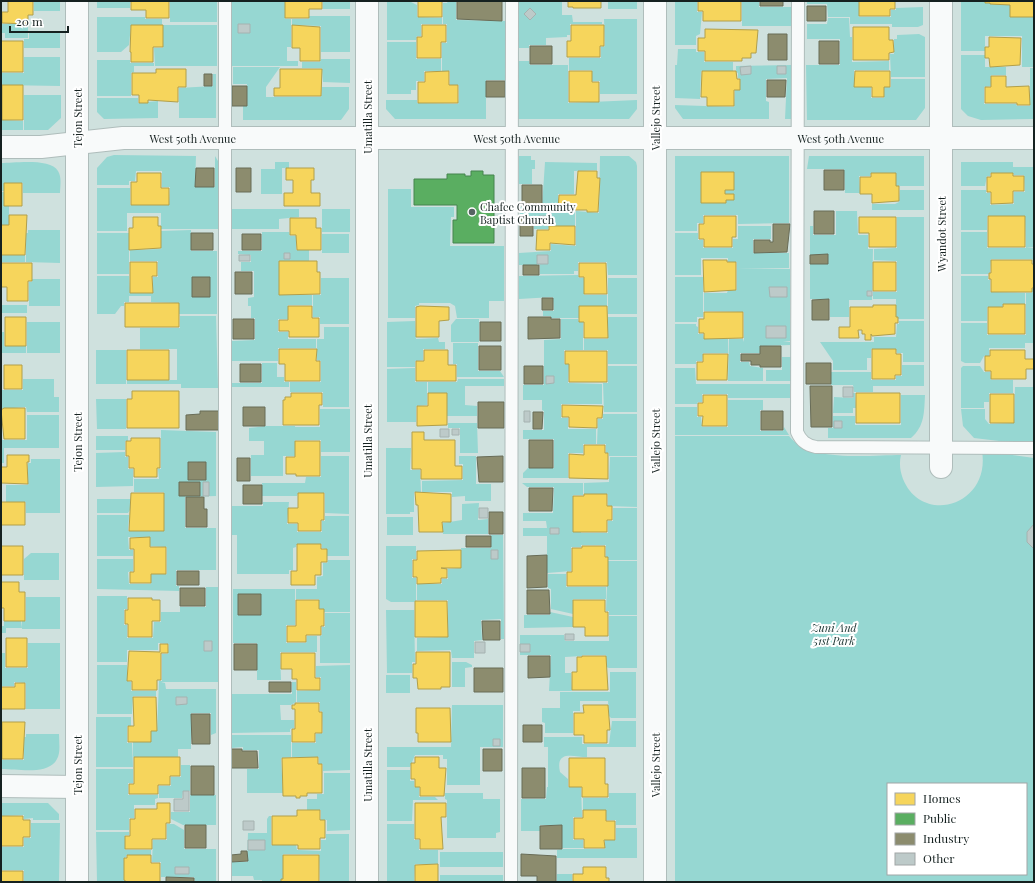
<svg xmlns="http://www.w3.org/2000/svg" width="1035" height="883" font-family="'Playfair Display',serif">
<rect width="100%" height="100%" fill="#cfe1de"/>
<!-- green -->
<path fill="#96d7d2" fill-rule="evenodd" d="M34,1H60V11H34Z
M97,1H130V8H97Z
M170,1H217V22H170Z
M232,1H285V19H291V47H287V61H298V66H232Z
M323,1H350V9H323Z
M387,1H409L417,5V17L442,18V24H421V36H417L416,40H387Z
M448,1H456V20L506,21V80H486V99H459V85H450V71H442V43H447V24H443V3H447Z
M518,1H562V15H572L573,22H602V24H570V35H567V37L546,38V45H529V48H519Z
M608,1H637V9H608Z
M675,1H697V12H702L700,34L696,36V45H675Z
M742,1H759V7H791V26H742Z
M807,1H859V17H828L827,4H807Z
M961,1H1034V67H1022V36H985V51H961Z
M923,7V25L918,27H892V24H850V17H891V10H896V8Z
M1,12L2,24H28V38H5V33H1Z
M309,16H350V52H321V26L292,25V19H309Z
M97,17H145V19H162V25H131L129,45L121,52H97Z
M828,18H849L850,37H852V62L889,61V70H854V87H871V98H884V87H891V79H925V108L916,120H807L806,65H840V39H807V24H827Z
M604,19H637V94H600V81H592V70H569V58H601V47L605,46Z
M163,25H217V66H155L154,48H163Z
M29,32H60V48H24V39H29Z
M919,34L925,37V77H891L890,54H894V39H897V35Z
M387,42H416V59H441V71H424V81H416V90H411V94H387Z
M678,49H696V52H704V62H733V71H701L700,99L675,98V65H677Z
M961,55H985V67H1006V75H991V86L984,87V104H1016L1017,106H1030V114V68H1034V119L981,120L968,116L961,109Z
M24,57H60V86L2,85L1,120L23,121V130H1V73H24Z
M321,59H350V83L323,82L322,68H302V62H320Z
M97,60H130V63H154V66H134V72L131,73V96H97Z
M518,61H529L530,65H568V103L637,100V109L629,119H518Z
M792,65V119H785L787,78L766,79V101L769,102V119H683L675,108V105L734,107L735,90H740V78H738V73L736,72V66Z
M233,67H280L266,87V97H321L322,87H349V109L341,120H243V106L247,105V84H233Z
M213,74H216V118H179V88L213,86Z
M24,95H61V118L48,130H24Z
M97,98H138V103L158,101V118L104,119L97,112Z
M459,99H486V119H395L386,109V100H417V103L458,104Z
M114,155L196,156L195,187H215V156L218,161V229H161V213H130V205H169L170,187H162V171H136L135,181H129V185H97V168L107,157Z
M519,156H531V160H535V169H532V184H519Z
M600,156H629L636,162L637,166V275H608L607,262H578V271H574V274H540V265H519V253L551,251V244L576,246V211L599,213Z
M675,156H789V223L738,224V215H703V223H697V231H675Z
M809,156H924V186H896V173H871L870,176H859L860,193H845L844,169H807Z
M275,162H289V168H282V194H261V169H275Z
M545,162L597,163V170L574,171V194H558V210H575V226H549L548,229H534V219H520V207H542Z
M961,162H1013V167H1034V247L1026,248L1025,216H990V205L1014,204V192H1025L1024,175H1014L1013,173H990V176H987L985,186H961Z
M1,163C15,163 51,158 58,171C62,177 60,187 60,193H23V183H4V191H1Z
M97,188H130V213H127V231H97Z
M388,189H411V207H454V217H451L450,246H504V301H489V318H457L455,306L450,303H419V305L415,306V318H388Z
M900,190H924V210H872V204H895L899,202Z
M961,190H986V193H990V216H987V230H961Z
M1,192H4V206H9V225H1Z
M231,209H299V217L279,219V229H231Z
M322,209H350V232H322Z
M836,211H857L858,235H868V249H873L872,300H849V317H830V299H810V226H813V235H836Z
M897,217H924V319H898L896,317V299H873V292H897V261L874,260V249L897,248Z
M738,226H771V239H753V253H789V268L737,269V262H728V258H701V275H675V233H698V240H703V248H733V239H738Z
M28,230H60V263L26,262V233H28Z
M191,230V251H217V314H179V303L151,302V296H129V302H124V306H121L115,314H97V276H129L130,293H153V277H158V261H130V250L161,249V231Z
M262,232H289L290,236H296V250H309V261H279L280,295H312V305H288V319H278V332H288V339H316V348H278V361H232V341L255,340V318H251V306H248V298L254,297V271H241V262H251V255L238,254V251H262Z
M961,232H987V248H1034V263L1032,259H991L990,272L988,274H961Z
M97,233H129V274H97Z
M322,234H349V253H322Z
M1,255H25V262H1Z
M737,269H790V341L783,342H790V345L760,346V353H740V362H749L750,366L763,368V381H728L729,339H743L744,342V312L704,311V293H727L728,290H737Z
M578,275L579,278H584V295H607V306H579V318H551V316H543V311H554L553,297L519,299V276Z
M961,276H988V280H990V292L1025,293V304H1003L1002,307H987V321H961Z
M675,277H703V317H697V322H675Z
M321,278H349V324H320V317H313V295H321Z
M608,278H637V314H608Z
M32,279H60V306H29V282H32Z
M1032,289H1034V343H1025V348H989V356H984L980,363H965L961,361V323H987V335H1026V293H1032Z
M1,305H27V313H1Z
M180,316H216L218,388H181V384H127V380H177V349H140V328H180Z
M608,317H637V364H608V350H584V339H608Z
M456,319H479V342H451V325Z
M561,319H578L579,322H583V350H564V364H569L568,383L602,384V404H561V418H568V429H596V444H583V453H568V478H523V473L528,468H554V439H523V430H544V411L542,410V400H523V385H544V340L561,339Z
M415,321L416,339L438,338L439,342H445V349H423V360L415,361V367H387V322Z
M899,321H924V362H903V353H897L896,349H871V358H867V370H833V361L820,342H874V337H896L897,324H899Z
M27,322H60V353H27Z
M675,324H696V326L698,327V334H703L704,339H728V353H703L702,361H696V364H675Z
M324,327H349V407H323V392H290V382H321V361L317,360V339H324Z
M1,332H4V346H26V353H1Z
M453,343H478V371H500L504,377H457V364H453Z
M96,350H126V384H96Z
M782,357H793V381H766V370H782Z
M262,363H277V377H284V382H289V387H228V383H262Z
M902,365H924V386H873V392H854L853,385H831V372H871V380H896V376H902Z
M608,366H637V412H604L603,383H608Z
M963,366H980L984,372H990L991,380H1013V393H989V402H984V408H961V368Z
M415,368V382H427V405L416,406V422H387V369Z
M675,368H695L696,384H790V398H728V394H702V402H698L697,404H675Z
M23,379H54V397H59V412H27L26,407L1,409V390H23Z
M458,379H504V386H465V405L477,406V416H447V393H428V382H457Z
M1015,387H1034V445L974,438L963,426L961,409H985V419L989,424L1014,423Z
M853,393H855L856,408H853V413H833L834,397L853,398Z
M901,395H925C924,412 925,426 911,438H828V428H833V416H855V425H901Z
M96,399H126V429H97Z
M728,400H763V410H760V431H783L784,427L789,435H675V407H697V417H701L702,427H728Z
M320,409H350V452H321V440H295V427H320Z
M603,414H637V456H609V453H606V444H597L598,419H603Z
M27,415H59V448H4V463H1V426L2,440H27Z
M448,423H477L478,453H460V428H448Z
M266,426H295V456H283V476H251V455H264V441H249V428Z
M161,430L216,432V496L185,497V528H216V570H176V586H179V591L97,589V559H133V571L128,572L129,584H151V574H167V547L150,546V537H128L129,550H133V556H97V515H129L128,531H164V492H134V479H159L158,469H161Z
M96,436H128V441H125V450H96Z
M675,436H789C810,463 870,455 901,455C899,463 900,471 903,479C922,526 991,506 982,451L1034,458V882H675ZM888,784H1026V874H888Z
M386,448H411L410,470H420L421,492H414V512H410V514H386Z
M125,452V457H128V469H133V486L96,487V453Z
M321,456H349V514L325,513V493H298L297,496H262V483H305L306,477H321Z
M459,456H476V484H491V501H465V496L452,497V492H422V481L463,480V464H459Z
M610,457H637V507L608,506V494H584V483L609,482Z
M31,459H60V513H26V502H6V485H28V463H31Z
M522,483H583V495H573V532H581V547H571V571L547,573V536H523V528H547L546,521H523V513H553L554,487H527Z
M97,499H130V510L128,513H97Z
M263,502H289L287,524H297V532H322V521H325V516H349V556H327V549L322,548V544L296,545V547L293,548V570H289V574H237V535H232V506H263Z
M479,503L478,520L488,519V534H443V523L462,520V504Z
M613,508H637V560H608V557H606V545H581V533H608V521H613Z
M387,517H413V535H387Z
M491,535H503L504,639H501V619L481,620L482,640L474,641V658H452L451,650L417,651V638L448,637V600H417V584H442V579H448V569L461,568V548H491Z
M386,546H416V559H412V578H416V600L414,602H391L386,599Z
M31,553H59V580H24V559Z
M328,560H350V612H324V609H319V599H296V589H317V577L323,576V563H327Z
M608,561H637V615H609V611H606Z
M548,574H566V587H606V599H573V614L551,609V589L548,588Z
M206,587H218V682H161L165,683L166,689H216V733L211,735V713H191V749H178V757H133V742H151V731H157L159,681H162V654H168L169,644L158,643V650H127V662H97V596H127V609H124V625H127V638H153L154,622H161V612H180V607H206Z
M233,589H295V625H286V643H306L307,636H317V652H280L281,680H257V643H233Z
M26,597H60V629H22V621H26Z
M386,610H414L415,662H412V673H387Z
M550,612L573,617V627L524,628V615H550Z
M325,613H350V663H320V636L322,635V627H325Z
M609,616H637V668H609L606,667V655H582V641H609Z
M4,621H21L22,628H6V633H1V626H4Z
M520,635H564L565,641H582V656L565,657V673H571L572,691H549L551,655H520Z
M28,643H60V709H26V683L14,682V686H1V653H5V668H28Z
M452,662H466L472,665V667L465,668V687H452Z
M97,665H127V681L131,682V691H156V696H133L132,714H97Z
M350,665V770L323,771V764H319V757H292V743H316V734L323,733L322,711H320V702H297V691L321,690V677H316V666Z
M610,672H636V718H611L609,716L608,701H580V711H573V733H545V723L542,722V708H560V692H610Z
M386,675H410V693H386Z
M292,682H296V702L291,705H280L281,720H294V728L290,729V732L232,733L231,694H292Z
M452,705H503V747H480V785H447V759H443V755H415L410,767H387V747H451Z
M96,717H131V726H127V743H132L133,767H96Z
M612,721H636V747H587V757C574,757 555,749 560,772L568,779V787H581L582,817H573V840H583V848H562V825H540V831H521V799H546L547,787H551H548V747H544V737H582V744H609Z
M26,734H59C59,740 60,747 59,753C55,777 20,769 2,769V760H24V737H26Z
M231,735H291V757L281,758L283,793H247V769H259V750H243V747L231,748Z
M181,765H190V791H183L182,798H159V786H171V777H181Z
M96,769H133V783H128V795H158V798L155,799V805H134V818H129V830H96Z
M387,770H410V781H414V787H419V797H435L438,800H413L412,821H387Z
M324,773H350V830L327,831V820H321V810H307V799H317V794H324Z
M445,793H483V799H500V832L496,833V838H447V800L445,799Z
M609,793H636V825H616V820H606V810H583V798H609Z
M190,795H216V825H183L171,819V812H190Z
M1,803H48L59,814V820H33V818L24,819V815L1,816Z
M269,816H271V845H296L297,850L321,851V840H326V834H349V882H320L319,854H283V879H281V882H262V880H254L253,876H231L230,862H247L248,833H267V819Z
M31,823H60L59,882H24V870H1V847H24V838H31Z
M167,824H174L184,830V849H216V881H195L194,877H161V862H152L153,840H167Z
M387,824H414V840H419V850H438V864H415L414,881L411,882H387Z
M616,828H637V858H557V850L563,849H605V840H616Z
M96,832H129V835H125V850H151V855H126V857L124,858V881L126,882H97Z
M440,852H503V867H440Z
M557,874H572V882H557Z
M440,875H503V882H440Z"/>
<!-- homes -->
<path fill="#f6d55c" stroke="#b29f4a" d="M8,1H33V15H28V24L2,23V12H8Z
M131,1H169V18H146V10H131Z
M285,1H322V9H309V18H285Z
M418,1H447H442V17H418Z
M568,1H601V8H573V7H568Z
M698,1H741V21H703V11H698Z
M859,1H895V9H890V16H859Z
M985,1H1034V17H1010V5L990,4V3H985Z
M131,25H163V47H153V62H131V52H130Z
M292,25L320,27V61H300V48H292Z
M422,25H446V42H441V58H417V37H422Z
M571,25H604V46H600V57H567V41H571Z
M853,27H889V40H893L894,52L889,53V60H853Z
M705,29L758,30L756,53H751V58H742V61H705V51H698V38H705Z
M989,37L1021,38L1020,65L990,67L989,58H985V47H989Z
M1,41H23V72H1Z
M156,69H186V87H178V102L148,100V103H139V95H132V73H156Z
M280,69H322L321,96H274V88H280Z
M449,71V85H458V103H418V82H425V72Z
M569,71H592V82H599V102H569Z
M702,71H736L737,79H740V90H734V106H707V97H701Z
M855,71H890V87H884V97H872V87H854Z
M991,76H1006V87L1029,86L1030,105H1017V103H985V87H991Z
M2,85H23V120H2Z
M286,168H314V180H311V193H320V206H284V193H293V180H286Z
M578,171H597V178H600L598,212H587V210H558L559,195H576Z
M701,172H734V190H725V194H734V200H726V203H701Z
M137,173H161V188H169V205H131V182H137Z
M871,173H896V186H899V201L872,203V194H860V177H871Z
M991,173H1013V176H1024V191H1013V203L991,204V192H987V177H991Z
M4,183H22V206H4Z
M9,215H27L25,255H1V225H9Z
M704,216H736V237H732V247H704V239H699V224H704Z
M988,216H1025V247H988Z
M133,217H158V226H161V248L129,250V228H133Z
M859,217H896V247H869V233H859Z
M290,218H316V228H321V250H297L296,235H290Z
M549,226H575V245L550,243V250H536L537,230H549Z
M703,260H727V262H736V290L704,292Z
M991,260H1032V264H1034V288H1032V292H991V279H989V273H991Z
M279,261H317V272H320V294L279,295Z
M130,262H157V276H152L153,293H130Z
M873,262H896V291H873Z
M1,263H32V281H28V301H7V287H1Z
M579,263H606L607,294H584V277H579Z
M125,303H179V327H125Z
M1003,304H1025V334H988V307H1003Z
M873,305H896V317H898V323H895V334L872,336L871,334V340H865V334H862V330H858L859,338H839V327H850V307H873Z
M288,306H312V318H319V337H289V331H279V320H288Z
M420,306L449,307V320L439,321V337H416V307Z
M579,306H607L608,338H584V322H579Z
M704,312H743V338L704,339V333H699V319H704Z
M5,317H26V346H5Z
M279,349H317L316,361H320V381H285V364H279Z
M872,349H896V354H901V375H895V379H872Z
M127,350H169V380H127Z
M424,350H448V365H456V381H416V361H424Z
M990,350H1025V359H1034V369H1026V379H991V371H985V356H990Z
M565,351H607V382H569V364H565Z
M703,354H728L727,380H697V362H703Z
M4,365H22V389H4Z
M132,391H179V428H127V399H132Z
M291,393H322V405H319V425H283V400H285V397H291Z
M428,393H447V425L417,426V406H428Z
M856,393H900V423H856Z
M990,394H1014V423H990Z
M703,395H727V426H702L703,416H698V403H703Z
M562,405L603,406L602,418H597V428L569,427V417H562Z
M4,408H25V439H4L1,410Z
M412,432H424V440H455V466H462V479H421V469H412Z
M131,438H160V468H157V477H134V468H129V456H126V441H131Z
M295,441H320V476H296V474H286V457H295Z
M584,445H605V453H608V479L569,478V454L584,455Z
M7,455H29V462H27L28,484L1,483V467H7Z
M415,492L451,494V522H442L443,532H419L418,505H416Z
M131,493H164V531H129Z
M298,493H324V520H321V531H298V523H288V508H298Z
M584,494H607V506H612V520H607V532H573V496H584Z
M1,502H25V525H1Z
M150,537V547H166V574H151V583H130V572H134V549H130V538Z
M297,544H321V549H327V562H321V575H315V585H291V571H297Z
M1,546H23V575H1Z
M582,546H605V557H608V586H567V572H572V548H582Z
M461,550V568H441L447,569V578H441V583L417,584V577H413V560H417V551Z
M1,582H19V592H25V621H4V608H1Z
M128,598H152V600H160V621H152V637H128V624H125V610H128Z
M296,600H319V609H324V626H321V635H306V642H287V626H296Z
M573,600H605V612H608V636H585V627H573Z
M415,601H447L448,637H415Z
M6,638H27V667H6Z
M160,644H168V653H161V680H157V690H132V681H127L129,651L160,652Z
M416,652H450V687H441V689H418L417,678H413V664H416Z
M281,653H315V678H320V690H297V679H292V669H281Z
M582,656H606L608,690H572V672H577V657H582Z
M15,683H25V709H1V687H15Z
M133,697H156L157,731H151V742H128V726H134Z
M295,703H319V712H322V733H315V742H292V729H295V709H292V705H295Z
M583,705H608L610,730H607V743H584V735H574V713H584Z
M416,708H450L451,742H418V733H416Z
M2,722H25L23,759H2Z
M134,757H180V776H170V785H158V794H129V784H134Z
M318,757V764H322V793H307V796H300V798H296V796H283L282,758Z
M415,757H439V768H446L444,796H420V787H415V779H411V763H415Z
M569,758H605V784H608V797H582V787H569Z
M157,803H170V823H166V839H152V849H125V836H130V819H135V809H157Z
M415,803H446V817H441L443,849H420V839H415Z
M297,810H320V820H325V838H320V849H298V845H272V816H297Z
M583,810H606V821H615V840H604L605,848H584V839H574V818H583Z
M1,816H23V820H30V837H23V846H1Z
M127,855H151V863H160V882H127L124,880V858H127Z
M283,855H319V882H281V879H283Z
M438,864V882H412H415V865Z
M583,867H606V878H609V882H573V874H583Z
M1,871H23V882H1Z"/>
<!-- public -->
<path fill="#5aae61" stroke="#45844e" d="M471,171H483V175H494V243H453V220H457V205H414V179H447V174H465V176H471Z"/>
<!-- industry -->
<path fill="#8c8c6e" stroke="#686c57" d="M457,1H502V21L457,19Z
M760,1H783V6H760Z
M807,6H826V21H807Z
M768,34H787V60H768Z
M819,41H839V64H819Z
M530,46H552V64H530Z
M204,74H212V86H204Z
M767,80H786L785,97H767Z
M486,81H505V97H486Z
M232,86H247V106H232Z
M196,168H214V187H195Z
M236,168H251V192H236Z
M824,170H844V190H824Z
M522,185H542V207H522Z
M814,211H834V234H814Z
M520,219L533,220V236H520Z
M773,224H790L787,252L754,253V240H770V242H773Z
M191,233H213V250H191Z
M242,234H261V250H242Z
M828,254V264H810V255Z
M523,265H539V275H523Z
M235,272H252V294H235Z
M192,277H210V297H192Z
M542,298H553V310H542Z
M829,299V320H812V300Z
M528,317H551V319H560V338L528,339Z
M233,319H254V339H233Z
M480,322H501V341H480Z
M479,346H501V370H479Z
M760,346H781V367H760V365H751V361H741V354H760Z
M806,363H831V384H806Z
M240,364H261V382H240Z
M524,366H543V384H524Z
M810,386H832V427H811Z
M478,402H504V428H478Z
M243,407H265V426H243Z
M200,411H220V430H186V415L200,414Z
M761,411H783V430H761Z
M533,412H543L542,429H533Z
M529,440H553V468H529Z
M503,456V482H479L477,457Z
M237,458H250V481H237Z
M188,462H206V480H188Z
M179,482H200V496H179Z
M243,485H262V504H243Z
M529,488H553L552,511H529Z
M186,497H204V509H207V527H186Z
M489,512H503V534H489Z
M466,536H491V547H466Z
M547,555V587L527,588V556Z
M177,571H199V585H177Z
M180,588H205V606H180Z
M527,590H549L550,614H527Z
M238,594H261V615H238Z
M482,621H500V640H483Z
M234,644H257V670H234Z
M528,656H550V677L528,678Z
M474,668H503V692H474Z
M269,682H291V692H269Z
M191,714H210V744H192Z
M523,725H542V742H523Z
M231,749H242V751H257L258,768H231Z
M483,749H502V771H483Z
M191,766H214V795H191Z
M522,768H545V798H522Z
M185,825H206V848H185Z
M562,825V849H540V826Z
M241,851H247L248,861L231,862V855L241,854Z
M521,854L556,856V882H537V876H521Z
M166,877L194,878V882H166Z"/>
<!-- building -->
<path fill="#bdcac9" stroke="#a5b2b0" d="M530,8L536,14L530,20L524,14Z
M238,24H250V33H238Z
M751,66V74L741,75L740,67Z
M777,66H786V74H777Z
M539,216H546V223H539Z
M284,253H290V259H284Z
M239,255H250V261H239Z
M537,255H548V264H537Z
M769,287H787V297H770Z
M867,291H872V296H867Z
M766,326H786V338H766Z
M546,376H554V383L546,384Z
M843,387H853V397H843Z
M524,411H530V422H524Z
M834,421H842V428H834Z
M440,429H449V437H440Z
M452,429H459V435H452Z
M203,482H209V496H203Z
M479,508H488V518H479Z
M1034,524V549L1027,542V532Z
M550,528H559V534H550Z
M491,550H498V559H491Z
M565,634H574V640H565Z
M204,641H212V651H204Z
M475,642H485V653H475Z
M520,644H530V652H520Z
M176,697H187V704L176,705Z
M493,739H500V746H493Z
M183,791H189V811H174V799H183Z
M243,821H254V830H243Z
M248,840H265V850H248Z
M175,867H189V874H175Z"/>
<g fill="none" stroke-linecap="round" stroke-linejoin="round">
<defs>
<path id="service" d="M225,1V882
M798,1L797,432C801,441 806,445 816,447L1034,448
M511,882L512,1"/>
<path id="minor" d="M1,147H41L77,143
M941,467V1
M1,786L77,787
M367,882V1
M655,882V1"/>
<g id="tertiary">
<path id="s1" d="M77,143L123,138H1034"/>
<path d="M77,882V1"/>
</g>
</defs>
<!-- service casing -->
<use href="#service" stroke="#afbdbb" stroke-width="14"/>
<!-- minor casing -->
<use href="#minor" stroke="#afbdbb" stroke-width="24"/>
<!-- tertiary casing -->
<use href="#tertiary" stroke="#afbdbb" stroke-width="24"/>
<!-- service -->
<use href="#service" stroke="#f8fafa" stroke-width="12"/>
<!-- minor -->
<use href="#minor" stroke="#f8fafa" stroke-width="22"/>
<!-- tertiary -->
<use href="#tertiary" stroke="#f8fafa" stroke-width="22"/>
</g>
<!-- markers -->
<circle fill="#566462" stroke="#fff" stroke-width="1.5" cx="472" cy="212" r="4"/>
<g text-anchor="middle" dominant-baseline="central" stroke-width="4" stroke-linejoin="round" paint-order="stroke">
<!-- street labels -->
<g font-size="11" fill="#152120" stroke="#fff">
<text transform="translate(367 117) rotate(-90)">Umatilla Street</text>
<text transform="translate(77 118) rotate(-90)">Tejon Street</text>
<text transform="translate(655 118) rotate(-90)">Vallejo Street</text>
<text stroke="none"><textPath href="#s1" startOffset="116">West 50th Avenue</textPath></text>
<text stroke="none"><textPath href="#s1" startOffset="440">West 50th Avenue</textPath></text>
<text stroke="none"><textPath href="#s1" startOffset="764">West 50th Avenue</textPath></text>
<text transform="translate(941 234) rotate(-90)">Wyandot Street</text>
<text transform="translate(367 441) rotate(-90)">Umatilla Street</text>
<text transform="translate(655 441) rotate(-90)">Vallejo Street</text>
<text transform="translate(77 442) rotate(-90)">Tejon Street</text>
<text transform="translate(77 765) rotate(-90)">Tejon Street</text>
<text transform="translate(367 765) rotate(-90)">Umatilla Street</text>
<text transform="translate(655 765) rotate(-90)">Vallejo Street</text>
</g>
<!-- poi labels -->
<g font-size="11" fill="#152120" stroke="#fff" text-anchor="start">
<text x="480" y="206">Chafee Community<tspan x="480" dy="13">Baptist Church</tspan></text>
</g>
<!-- park labels -->
<g font-size="11" font-style="italic" fill="#203836" stroke="#fff">
<text x="834" y="627">Zuni And<tspan x="834" dy="13">51st Park</tspan></text>
</g>
</g>
<!-- border -->
<rect width="1035" height="883" fill="none" stroke="#152120" stroke-width="4"/>
<!-- legend -->
<rect x="887" y="783" width="140" height="92" fill="#ffffff" stroke="#a1a6a6"/>
<rect x="895" y="793" width="20" height="12" fill="#f6d55c" stroke="#a1a6a6"/>
<text x="923" y="803" font-size="12" fill="#152120">Homes</text>
<rect x="895" y="813" width="20" height="12" fill="#5aae61" stroke="#a1a6a6"/>
<text x="923" y="823" font-size="12" fill="#152120">Public</text>
<rect x="895" y="833" width="20" height="12" fill="#8c8c6e" stroke="#a1a6a6"/>
<text x="923" y="843" font-size="12" fill="#152120">Industry</text>
<rect x="895" y="853" width="20" height="12" fill="#bdcac9" stroke="#a1a6a6"/>
<text x="923" y="863" font-size="12" fill="#152120">Other</text>
<!-- scale -->
<path d="M10 26v6h58v-6" fill="none" stroke="#152120" stroke-width="2"/>
<text x="16" y="26" font-size="12" fill="#152120" stroke="#ffffff" stroke-width="3" paint-order="stroke">20 m</text>
</svg>
